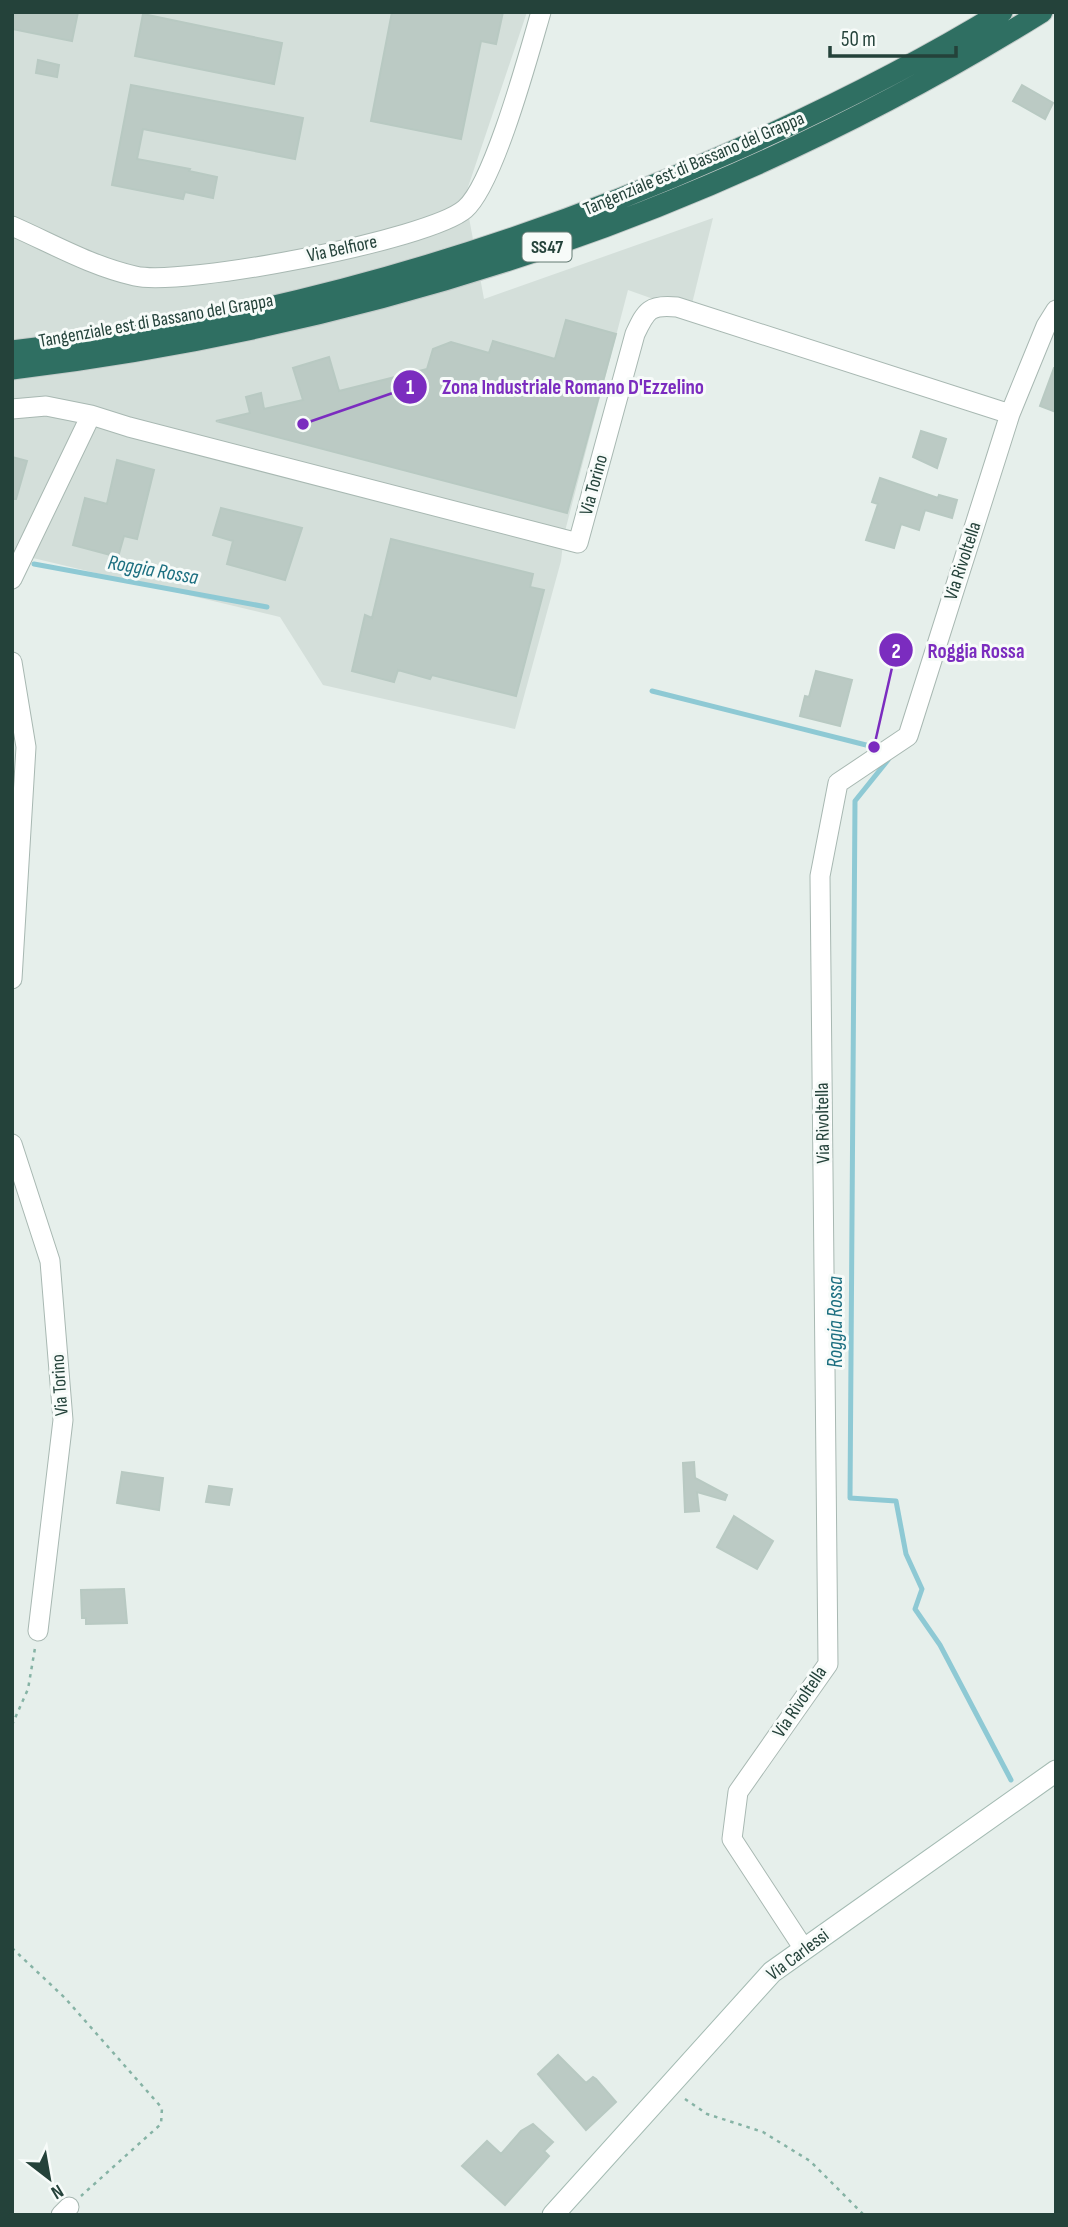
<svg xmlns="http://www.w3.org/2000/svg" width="1068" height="2227" font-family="'Sofia Sans Condensed',sans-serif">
<rect width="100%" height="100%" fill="#e6efeb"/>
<!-- built -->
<path fill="#d4dfda" d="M12,12H527L465,196L484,299L713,218L690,312L628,290L564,535L561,561L515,729L323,685L280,617L12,553Z"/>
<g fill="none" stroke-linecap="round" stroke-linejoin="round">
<!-- stream -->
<path stroke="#8ec9d4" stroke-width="5" d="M34,564L267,607
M652,691L874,747
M888,760L855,801L850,1498L896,1501L906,1554L922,1589L915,1609L940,1645L1011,1780"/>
</g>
<!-- building -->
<path fill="#bbcac4" stroke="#b8c9c2" stroke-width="2" d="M12,12H78L72,41L12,29Z
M392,12H503L496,44L481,41L461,139L371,121Z
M143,14L282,43L274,84L135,56Z
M38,60L59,65L57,77L36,73Z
M131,85L303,118L295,159L143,129L137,159L190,169L189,171L217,177L213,198L185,192L183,199L112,185Z
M1022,85L1053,103L1045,119L1013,101Z
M566,320L616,334L567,513L216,421L250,413L246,397L261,393L264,409L303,400L293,368L329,357L339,391L427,369L433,349L451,342L489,353L493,341L555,359Z
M1054,368H1056V412L1040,406Z
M921,431L946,439L937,468L913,457Z
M12,457L27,461L16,499H12Z
M117,460L154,470L137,539L124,536L118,557L73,545L85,498L107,504Z
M880,478L938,498L939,495L957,500L952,518L925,510L919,530L901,524L894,548L866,540L878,504L872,502Z
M221,508L302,528L285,580L227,564L233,541L213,535Z
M391,539L533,574L530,587L544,590L516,696L432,675L430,679L398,670L394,682L352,671L365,615L372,618Z
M816,671L852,680L840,726L800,716L805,696L809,697Z
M694,1462L695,1478L727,1495L725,1500L697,1492L699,1511L685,1512L683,1463Z
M122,1472L163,1478L159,1510L117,1503Z
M209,1486L232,1489L229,1505L206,1502Z
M734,1516L773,1541L757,1569L717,1547Z
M124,1589L127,1623L86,1624V1618H82L81,1590Z
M558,2055L586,2083L593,2077L596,2079L616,2102L586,2130L538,2074Z
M533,2124L553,2142L544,2151L549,2156L505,2205L462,2166L487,2141L501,2154L521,2131Z"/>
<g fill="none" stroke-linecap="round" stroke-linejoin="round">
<defs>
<path id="street" d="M12,226C53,244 91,266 135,276C182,287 429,240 465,209C494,184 529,53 541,12
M12,409L46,406L91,415L129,427L578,543L635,334C646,311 649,304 677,307L1010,414
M12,579L91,415
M12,662L26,747L12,979
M12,1144L50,1261L63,1420L38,1631
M804,1949L732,1839L738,1792L828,1664L820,876L838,783L908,736L1010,414L1046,326L1056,310
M61,2215L69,2207"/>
<path id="secondary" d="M553,2215L772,1972L1056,1771"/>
<path id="highway" d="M12,351C260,323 502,254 729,153C823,111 914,66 1002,12
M12,369C381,324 726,209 1042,12"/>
</defs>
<!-- street casing -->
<use href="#street" stroke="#a8b8b2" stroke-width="21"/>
<!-- secondary casing -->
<use href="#secondary" stroke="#a4bbb3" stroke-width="23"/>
<!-- highway casing -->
<use href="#highway" stroke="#c2cac8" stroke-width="23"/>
<!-- path -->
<path stroke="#86b3a5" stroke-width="2.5" stroke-dasharray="3.5 5" stroke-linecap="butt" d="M12,1725L28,1689L35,1648
M12,1948L65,1998L162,2108L161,2124L81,2196
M685,2099L707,2114L763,2132L810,2161L864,2215"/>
<!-- street -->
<use href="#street" stroke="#fff" stroke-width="19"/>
<!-- secondary -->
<use href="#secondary" stroke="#fff" stroke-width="21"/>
<!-- highway -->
<use href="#highway" stroke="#2f6f62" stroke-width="21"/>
</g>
<g text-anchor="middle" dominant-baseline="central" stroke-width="6" stroke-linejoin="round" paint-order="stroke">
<!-- shield labels -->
<rect fill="#f7fbf9" stroke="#637a73" stroke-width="2" x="522.5" y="232.5" width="49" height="29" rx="5"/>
<g font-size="18" font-weight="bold" fill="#24423a">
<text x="547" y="247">SS47</text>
</g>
<!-- street labels -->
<g font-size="19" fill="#24423a" stroke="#f7fbf9">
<text transform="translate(694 164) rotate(-23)">Tangenziale est di Bassano del Grappa</text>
<text transform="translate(342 249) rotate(-12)">Via Belfiore</text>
<text transform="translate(156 321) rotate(-10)">Tangenziale est di Bassano del Grappa</text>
<text transform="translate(594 485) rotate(-75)">Via Torino</text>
<text transform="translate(963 561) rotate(-72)">Via Rivoltella</text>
<text transform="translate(823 1123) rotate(-91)">Via Rivoltella</text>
<text transform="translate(60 1385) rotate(-94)">Via Torino</text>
<text transform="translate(800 1702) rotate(-56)">Via Rivoltella</text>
<text transform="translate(798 1955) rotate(-37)">Via Carlessi</text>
</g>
<!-- water labels -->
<g font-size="21" font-style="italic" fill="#1c6f80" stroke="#f7fbf9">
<text transform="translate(153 570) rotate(10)">Roggia Rossa</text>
<text transform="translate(835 1322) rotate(-90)">Roggia Rossa</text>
</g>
</g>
<!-- callouts -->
<path fill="none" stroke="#7b2cbf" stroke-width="2.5" d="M303 424L410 387M874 747L896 650"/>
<g fill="#7b2cbf" stroke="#f7fbf9" stroke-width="2.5">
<circle cx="303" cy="424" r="7"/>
<circle cx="874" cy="747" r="7"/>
<circle cx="410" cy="387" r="18"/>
<circle cx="896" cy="650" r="18"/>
</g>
<g font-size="21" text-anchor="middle" font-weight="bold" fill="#fff">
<text x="410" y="394">1</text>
<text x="896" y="658">2</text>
</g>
<g font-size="21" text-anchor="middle" font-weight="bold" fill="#7b2cbf" stroke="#f7fbf9" stroke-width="6" stroke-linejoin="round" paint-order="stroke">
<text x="573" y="394">Zona Industriale Romano D'Ezzelino</text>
<text x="976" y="658">Roggia Rossa</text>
</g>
<!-- border -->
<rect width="1068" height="2227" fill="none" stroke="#24423a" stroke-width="28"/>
<!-- north arrow -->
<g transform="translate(49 2178) rotate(149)" stroke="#f7fbf9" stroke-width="5" paint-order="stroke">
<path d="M0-5L12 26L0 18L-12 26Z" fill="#24423a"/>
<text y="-10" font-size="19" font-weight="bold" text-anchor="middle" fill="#24423a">N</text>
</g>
<!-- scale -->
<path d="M830 46v10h126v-10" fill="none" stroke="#24423a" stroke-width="3.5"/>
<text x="841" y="46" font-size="21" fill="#24423a" stroke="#f7fbf9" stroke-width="5" paint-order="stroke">50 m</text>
</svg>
